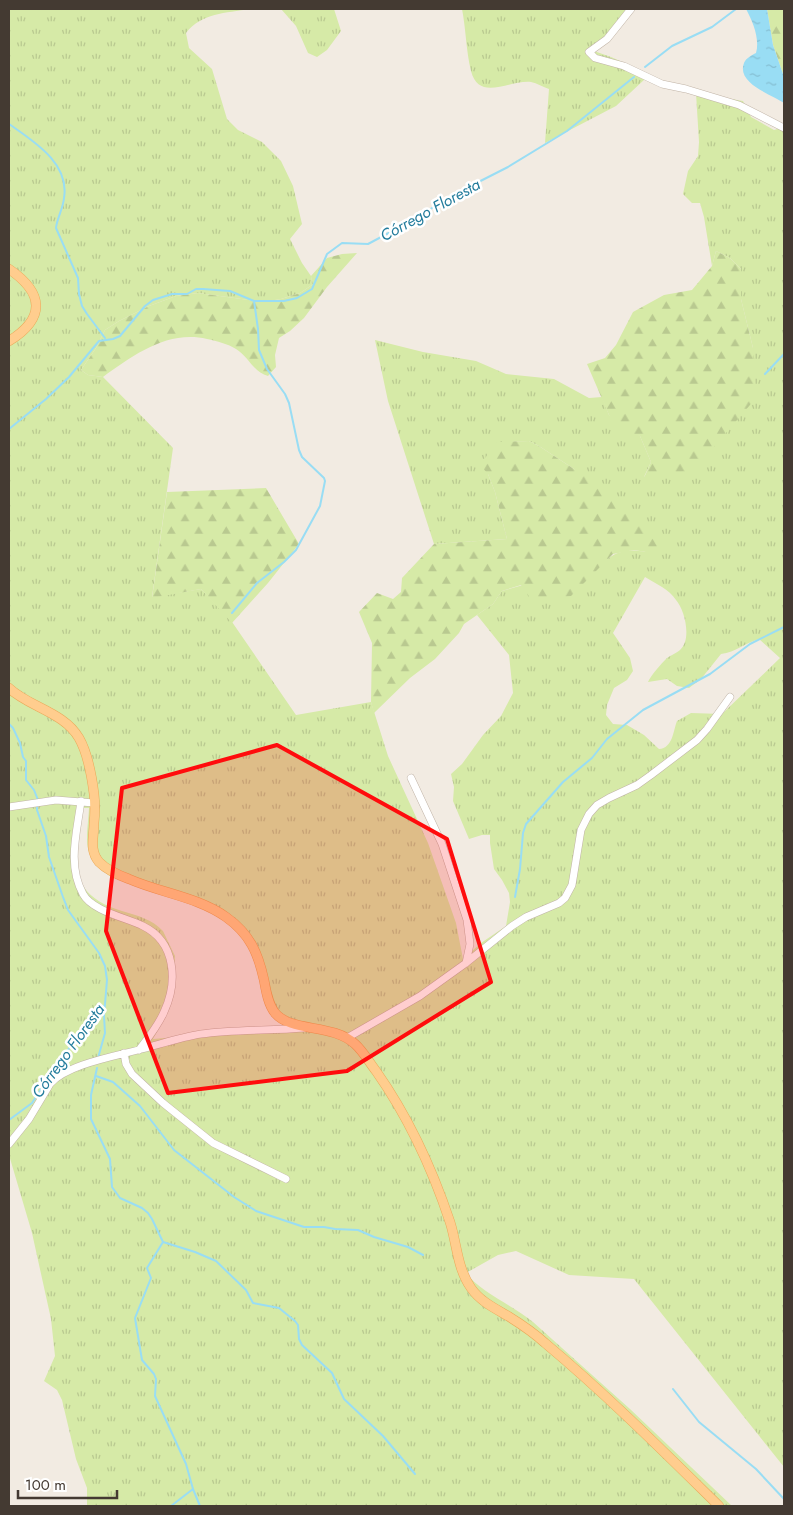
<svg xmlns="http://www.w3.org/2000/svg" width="793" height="1515" font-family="Jost,sans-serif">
<defs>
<pattern id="grass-tufts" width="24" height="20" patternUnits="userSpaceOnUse" patternTransform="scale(1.25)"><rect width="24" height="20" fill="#d6eaa7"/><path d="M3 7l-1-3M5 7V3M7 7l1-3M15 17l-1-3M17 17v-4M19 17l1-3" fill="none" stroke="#b9c990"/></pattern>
<pattern id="forest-firs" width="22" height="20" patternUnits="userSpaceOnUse" patternTransform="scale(1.25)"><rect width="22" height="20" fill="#d6eaa7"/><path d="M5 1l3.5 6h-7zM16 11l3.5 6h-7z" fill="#b9c990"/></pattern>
<pattern id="water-ripples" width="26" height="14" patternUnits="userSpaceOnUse" patternTransform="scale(1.25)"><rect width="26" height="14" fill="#99ddf4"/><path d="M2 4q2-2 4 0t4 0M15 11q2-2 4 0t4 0" fill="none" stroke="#85bed2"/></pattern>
</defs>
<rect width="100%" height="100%" fill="#f2ebe2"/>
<!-- grass -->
<path fill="url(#grass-tufts)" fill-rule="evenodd" d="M9,9H250C226,13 201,13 186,33L189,48L212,69L227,119L238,130L262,142L281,161L293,186L302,224L290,239L302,263L311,276L312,285L300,293L281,299L263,302L198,293L176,296L149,306L119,321L105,330L96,348L81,370L88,375L103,377L173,448L152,597L201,589L230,619L296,715L371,702L388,756L428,843L456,923L463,959L481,943L506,926L510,902L509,893L502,880L494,869L490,843V835H482L469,839L453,801L454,787L451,774L462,764L483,735L501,716L513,693L509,655L477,615L493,604L502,591L604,562C618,550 628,549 646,552L574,469L539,446L529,441L497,443L488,474L495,492L507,539L434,544L388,401L375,340L423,352L476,361L506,374L554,379L589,398L602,397L609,415L640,436L651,462L644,477L753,348L741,299V269L730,258L716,251L712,266L704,217L700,203H692L683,194L688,171L698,156L699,142L696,93L743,101L751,117L774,130L784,127V1467L634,1279L569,1275L516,1251L498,1255L466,1273C480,1292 514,1306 533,1322L630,1409L732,1506H87V1488L76,1459L62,1400L57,1390L44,1381L55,1356L51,1319L32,1233L9,1155ZM645,577C656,584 669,589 676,600C685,610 692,640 680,650C677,653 671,655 667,658C661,664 651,675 648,682L667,679L677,686L689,688L701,679L721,654C736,652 745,643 759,639L780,658L722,714L691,713L677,721C673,731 673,748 659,749L644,735L627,725L613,724L606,715L607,705L614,688L627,680L633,671L630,658L613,633ZM81,808H89C87,843 80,856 113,878L200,903L245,935L261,976L271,1011L284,1025L289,1027L153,1039L165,1017L174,971L175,956L163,931C152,919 138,916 122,911C63,893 76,857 81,808Z
M281,9H334L341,31L327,50L317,57L308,53L296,26Z
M462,9H633L594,51C613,58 632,63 645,79L616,106L545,143L549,89C543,87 537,83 531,82C508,80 479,102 471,71C466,50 466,30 462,9Z"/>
<!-- forest -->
<path fill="url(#forest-firs)" d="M767,9H784V77L773,45Z
M716,251L730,258L741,269V299L753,348L756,398L694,470L644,478L651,462L640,436L621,431L609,415L587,364L605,358L616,345L633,312L664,295L692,290L712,266Z
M357,253L327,287L304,318L290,331L279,338L275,355L276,367L268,376C254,373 248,356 236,349C228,344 217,341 207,339C167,330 134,355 103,377L88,375L81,370L96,348L105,330L119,321L149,306L176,296L198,293L263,302L281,299L300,293L312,285L311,276L327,258L342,254Z
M529,441L539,446L574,469L610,487L659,546L646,552L634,550L613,554L571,596L533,602L521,585L502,591L493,604L464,624L459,633L435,659L410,678L374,713L371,702L372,643L359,612L377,593L393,599L401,592L402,578L434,544L507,539L495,492L488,474L480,465L497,442Z
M266,488L299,544L268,583L232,623L201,589L152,598L167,492Z"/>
<!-- water -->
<path fill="url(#water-ripples)" d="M746,9H767L773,45L784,77V103C772,95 736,83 744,63C746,58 752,55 756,53C760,39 753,22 746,9Z"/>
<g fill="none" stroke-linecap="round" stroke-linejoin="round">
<!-- stream -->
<path stroke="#99ddf4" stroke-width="2" d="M645,67L672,46L712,27L736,9
M9,124C33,141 70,163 64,198C63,209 57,218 56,228L78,278L79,294L82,306L87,314L105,338
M765,374L784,354
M9,429L46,399L69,377L99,341L113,339L120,336L145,306L153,300L172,294H187L196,289H203L230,291L254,301H284L297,298L312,289L327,254L342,243L368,244L415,219L449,197L508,167L567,131L634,77
M232,613L257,583L284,562L296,550L320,506L325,481L324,478L302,457L299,450L289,403L285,394L267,369L259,350L258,329L254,301
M9,724L13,728L20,743L23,757L26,761V780L34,790L38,800
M37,805V810L46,836L49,857L63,897L68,910L99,953L105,966L107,980L104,1016L105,1033L98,1058
M515,897L520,869L523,833L526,824L563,782L592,758L607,739L643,710L710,674L750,644L784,627
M97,1068L91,1095V1119L110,1159L112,1187L120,1198L142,1208L148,1213L152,1219L163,1242
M96,1076L113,1082L140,1106L174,1150L234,1197L256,1211L304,1227H324L335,1229L358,1230L374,1237L408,1247L423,1255
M9,1120L32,1103L56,1066L85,1027L105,1005
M163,1242L195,1252L216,1261L246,1290L253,1303L279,1308L295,1321L298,1325L299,1339L302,1345L332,1373L344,1399L383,1436L415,1474
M163,1242L147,1268L151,1278L135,1318L142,1360L154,1374L156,1379L155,1396L186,1464L193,1489L200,1506
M673,1389L699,1422L756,1469L784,1499
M171,1506L193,1489"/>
<defs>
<path id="minor" d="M631,9L607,39L589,52L595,58L624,66L662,84L686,89L739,105L784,128
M411,778L442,844L467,920L470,944L466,963
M81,801C77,832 67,865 83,894C92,911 127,918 143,926C176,942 178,982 164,1012C158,1026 148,1038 139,1050
M9,807L56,800L94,803
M347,1038L420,996L466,963L512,926L526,917L559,903L565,898L572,885L581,830L589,814L597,805L609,798L637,785L651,775L697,740L707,729L730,697
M124,1053L126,1064L132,1074L163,1103L213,1143L286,1179
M9,1144L29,1119L50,1084C67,1064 117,1056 142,1049C161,1044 181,1037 201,1034C235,1029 270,1031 304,1028"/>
<path id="major" d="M9,269C44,293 46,318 9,341
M9,688C29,707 64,712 79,738C87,752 92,778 94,794C95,803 95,814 94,823C94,837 89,850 99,862C107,870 118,875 129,879C161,893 198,897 226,917C250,934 258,953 264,980C266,991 268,1004 275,1013C292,1033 332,1023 355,1044C363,1051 369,1062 376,1071C409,1118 432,1168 450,1222C457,1244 457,1268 471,1288C480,1301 494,1308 508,1316C521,1324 534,1333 545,1343C606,1394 663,1451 719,1506"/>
</defs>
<!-- minor casing -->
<use href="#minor" stroke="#c1b4a7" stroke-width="8"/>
<!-- major casing -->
<use href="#major" stroke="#eaa858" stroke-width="10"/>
<!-- minor -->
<use href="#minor" stroke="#fff" stroke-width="7"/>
<!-- major -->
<use href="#major" stroke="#ffcd8e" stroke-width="9"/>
</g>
<!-- marked area -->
<path fill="#ff0c0d" fill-opacity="0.2" stroke="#ff0c0d" stroke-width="4" stroke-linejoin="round" d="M277,745L447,839L491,982L347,1071L168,1093L106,931L122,788Z"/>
<g text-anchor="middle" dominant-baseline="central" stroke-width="5" stroke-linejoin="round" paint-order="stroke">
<!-- water labels -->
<g font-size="16" font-style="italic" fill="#237c9c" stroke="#fff">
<text transform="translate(430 210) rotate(-29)">Córrego Floresta</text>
<text transform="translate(68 1051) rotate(-54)">Córrego Floresta</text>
</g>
</g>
<!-- border -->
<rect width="793" height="1515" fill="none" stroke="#443a32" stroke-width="20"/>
<!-- scale -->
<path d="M18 1490v8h99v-8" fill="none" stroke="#443a32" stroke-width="2.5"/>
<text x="25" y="1490" font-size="15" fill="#443a32" stroke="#ffffff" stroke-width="4" paint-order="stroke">100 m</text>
</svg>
